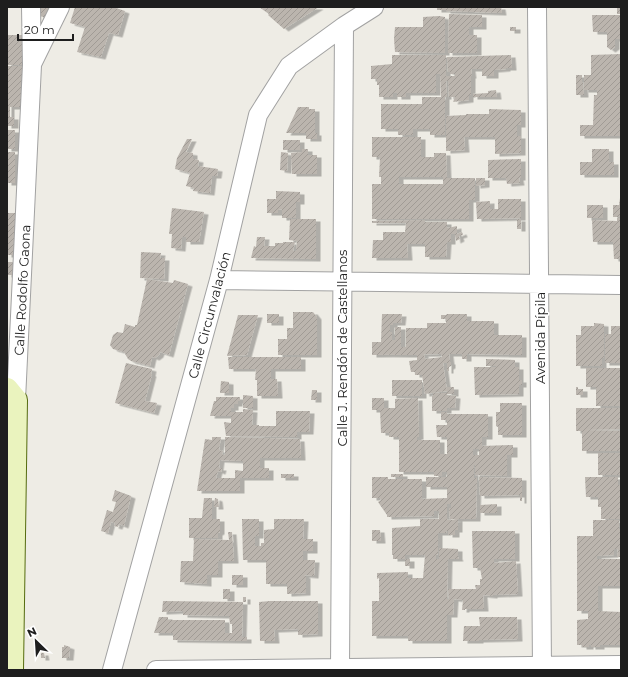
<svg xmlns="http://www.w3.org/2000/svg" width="628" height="677" font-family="Montserrat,sans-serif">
<defs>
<pattern id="building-hatch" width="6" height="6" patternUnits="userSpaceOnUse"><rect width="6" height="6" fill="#bbb5ae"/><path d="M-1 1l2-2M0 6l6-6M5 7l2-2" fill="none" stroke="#a09b95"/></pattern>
<filter id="shadow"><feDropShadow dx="4.5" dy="2.5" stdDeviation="0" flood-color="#0004"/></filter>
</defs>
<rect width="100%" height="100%" fill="#eeece5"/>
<!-- building -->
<path fill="url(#building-hatch)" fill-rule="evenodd" filter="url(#shadow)" d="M39,7H52L48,18L39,16Z
M75,7H113L125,11L118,35L109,33L101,57L77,52L85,27L70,23Z
M259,7H319L284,29L268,15L269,14Z
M437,7H501L502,13L446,11V10H437Z
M619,7H621V14H617V8Z
M449,14L482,15V27H469V35H477V53H448Z
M592,15H621V39H615V47L611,50L607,47V32H593Z
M439,16L445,17V53L395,52L394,39L395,27H423V17Z
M510,27H516V31H510Z
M7,35H26V65H7Z
M621,54V136H580V125H593L594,95H597V90H584V75H591V55Z
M392,55H446V76H455V74H450V72H448L447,57L511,55L512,68H506V69L494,70V76H482V69H471L472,76H471V95H469V100L453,102L455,97H449L448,81H446L447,97H441L440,74H436V93H406V97H397V93H393V97H379V85H377V79H371V66L392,64Z
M7,66H23L25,107H10V117H14V126H7Z
M576,75H582V82H583L584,95H576Z
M496,90L497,97H473V94L488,93V91Z
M422,97H445V135H430V129H413V135H398V129H381V104H422Z
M298,107H309V109H315V133H317V139H306V133H286Z
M489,109L521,110V125H517V136H521V153L495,154V137H464L465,150L446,151V116L466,115V114H489Z
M7,130H15V149H7Z
M372,137H421V157H434V153H446L447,178H475V200H469V219H372V184H381V177H379L380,157H372ZM399,177H443V184H399Z
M187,139H192L186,152L193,153V159L199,160L198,166L218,169L217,176H212L210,193L193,191L194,188L186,186L190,173L175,169L177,158Z
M283,140H300V150H283Z
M302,149H308V155H317V174H292L291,153L302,152Z
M592,149H609V162H614V175H580V162H592Z
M7,152H15V183H7Z
M281,152L288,153L287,171L280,170Z
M521,159V178H519L520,183L507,184L506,178H488V160Z
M620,177H621V190H620Z
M476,178H485V185L476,186Z
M276,191L300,192V202H296V218H282V209L278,210V213H267V199H276Z
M620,198H621V217H613V205H619Z
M498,199H521V218L477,219L476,202L490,201V209H498Z
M587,205H603V218H587Z
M172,208L204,212L199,242H186V237H182L181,249L171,248L172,234H169Z
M7,213H15V255H7Z
M617,218H621V259H614L613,242H593L592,220L617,221Z
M290,219H316V259L251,258L254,246L256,247L257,237H265L264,246H275V243H283V242H295L293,251H296L297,241L289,240Z
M517,219H521V229H517Z
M425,220V222H447V228L457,226V234L462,232L463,235L459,236L460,239L456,241L455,234H451V242H447L446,257H425V244H407L408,258H372L373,240H383V232H405L406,223H372V221Z
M141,252L161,253L160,258H165L164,279L140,278Z
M7,262H13V275H7Z
M147,279L173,283L174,280L188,284L169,355L160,352L159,355L155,358L152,357L150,366L131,361L128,359L124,352L113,349L110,345L113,335L117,332L123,333L125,324L135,327V325H137Z
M293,312H313L317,317V355H278V339H287V328H293Z
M267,314H279V323H267Z
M382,314H402L401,323H393V325H390V332H392V340H395V327H401V347H406V328H427V323H446V319H441V315H447L446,314H467V321H494V335H522V355L467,354V359H462V354H449L450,362H451V366L449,367V371H447V363H443L447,391L425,394L422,375H415V372H411L409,361L417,360V355L424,354L425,359L442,357L441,354L372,355V342H381Z
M238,315H258L247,355L227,356Z
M594,323L604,324V358H602V366H576V335H581V326H594Z
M611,326H621V363H605V334H611Z
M228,357H301V369H271V379H277L278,396H257V380H255L256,369H229Z
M486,359L515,360V367H519V380H522V385H519V394L475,395L474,367H496V366H486Z
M126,363L152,369L151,374H152L145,401L157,403L154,413L115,403Z
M586,368H621V406H596V387H586Z
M392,380H422V396H392Z
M221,381L229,382V393H220Z
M447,387H454V394H447V395L456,396L455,408H447V411H432V396H433V393H447Z
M576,387H578V389H583V395H576Z
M312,390H317V400H311Z
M243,395L253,396V408H243Z
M216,397H240V401H238V404H234V408H231V412H243V409L253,410L252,425H259V426H276V411H310L309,432H297V437L226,436L224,422L231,423V416H210L214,401H216Z
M372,398H384V408H395V399L418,398L419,437H417V440H440V454H447V437H437L436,425H447V420H441V412H447V414H488V437H482V446L513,445V455H507V476L475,475V465H474V478H477L476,519H450L449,508H451V504H447V519L448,520L458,519V530H455V535H448V531H446L447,533H438V554L436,555V559H439V548L458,549V557L459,559H448L447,599H449L448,589H476L475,585H480V579H482L480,568H473L472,531H515V559H494V563L516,561L518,594L493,595V596L483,595L484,609H465V610H462L463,600L454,599L453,615H447V641H408V636H372V601H379V578L377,579V573L408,572V578H423L425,555H405V559H410V566H405V559H393V555H392V528L420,526V519H439V511H434V516L387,517V515L378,502L381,500L380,498H372V477H388V479H422V499L447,498V487H426V477H447V472H442V476H434V472H399V437H389V433H381L380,410H372ZM473,449H479V455H473Z
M500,403H522V435H498V427L496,426V412H500Z
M576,408H621V429L585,430L621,431V451H582V431H576Z
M212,437H221L219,450L223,451L222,454L225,455V437L300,439L301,458H260V468H269V478H240V491H197L205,439L212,440ZM220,460L243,461V471L235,470V478H216L218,471L221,472L222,468H219Z
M598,453H621V475H598Z
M281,474H294V478H281Z
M391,474H403V477H391Z
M479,477L522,478V501H520V495L480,496Z
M585,477H618V485H621V519H601V507H598V497H586Z
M115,490L131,496L124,526L119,524L118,527L114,526L115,523L111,522L108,533L101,531L107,510L113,512L116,502L112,501Z
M204,498H212V519H220V532L218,533V538H189V518H202Z
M215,498L218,499L219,507H214Z
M497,504V513H480V505Z
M242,519H259V536H255V546H261V543H264V530L274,529V519H304L303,539H313V551H303V560H315L314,576L304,575L306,576V593L287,594V584H266V560H243Z
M593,520H619V529H621V557H617L618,549H614V555L597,556V559H621V586H598V611L621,612V645H600V647H591V645H589V647H582V645H577V620L588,619V611H577V536H593Z
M372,530H380L381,541H372Z
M228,532H232L234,561H218V575H207V584L180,582L181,561H193L194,539L229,540Z
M232,575H243V585H232Z
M223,589H230V599H223Z
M243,597H246V602H243Z
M163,601L243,602L242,637H247V641L173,640V633H154L159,617H168V620H225V633H232V624H230L229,616L183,615V611L162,612Z
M270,601H318V634L298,635V629L274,630L275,641H260L259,602Z
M479,617H517L518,639L479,640V641H463L464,626H480Z
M64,645L70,647L69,658H62V647H64Z
M41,653H44L45,658H41Z"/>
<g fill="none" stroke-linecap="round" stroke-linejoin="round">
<defs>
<path id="street" d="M537,7L542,670
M33,62L60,7
M219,280L621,285
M16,400L32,65L31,7
M112,670L219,280L258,115L289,66L344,26L374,7
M156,670L621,665
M340,670L344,26"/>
<path id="secondary" d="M7,389L16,400L12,670"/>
</defs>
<!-- street casing -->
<use href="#street" stroke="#a2a2a2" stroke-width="20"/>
<!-- secondary casing -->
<use href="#secondary" stroke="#556b0f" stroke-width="24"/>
<!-- street -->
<use href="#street" stroke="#fff" stroke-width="18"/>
<!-- secondary -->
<use href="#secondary" stroke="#eaf3be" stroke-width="22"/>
</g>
<g text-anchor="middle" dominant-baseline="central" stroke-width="3" stroke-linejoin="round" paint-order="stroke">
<!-- street labels -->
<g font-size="13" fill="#1e1e1e" stroke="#fff">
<text transform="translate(22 290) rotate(-87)">Calle Rodolfo Gaona</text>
<text transform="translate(209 315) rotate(-75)">Calle Circunvalación</text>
<text transform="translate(540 338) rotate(-90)">Avenida Pípila</text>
<text transform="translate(342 348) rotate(-90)">Calle J. Rendón de Castellanos</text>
</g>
</g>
<!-- border -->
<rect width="628" height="677" fill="none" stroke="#1e1e1e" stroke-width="16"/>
<!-- north arrow -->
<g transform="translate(36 641) rotate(335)" stroke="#ffffff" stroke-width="3" paint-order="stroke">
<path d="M0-3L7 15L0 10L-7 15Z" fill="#1e1e1e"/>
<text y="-6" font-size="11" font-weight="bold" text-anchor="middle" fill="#1e1e1e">N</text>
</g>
<!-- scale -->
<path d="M18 34v6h55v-6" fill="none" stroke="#1e1e1e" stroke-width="2"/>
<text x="24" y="34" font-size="12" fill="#1e1e1e" stroke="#ffffff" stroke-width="3" paint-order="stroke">20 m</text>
</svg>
